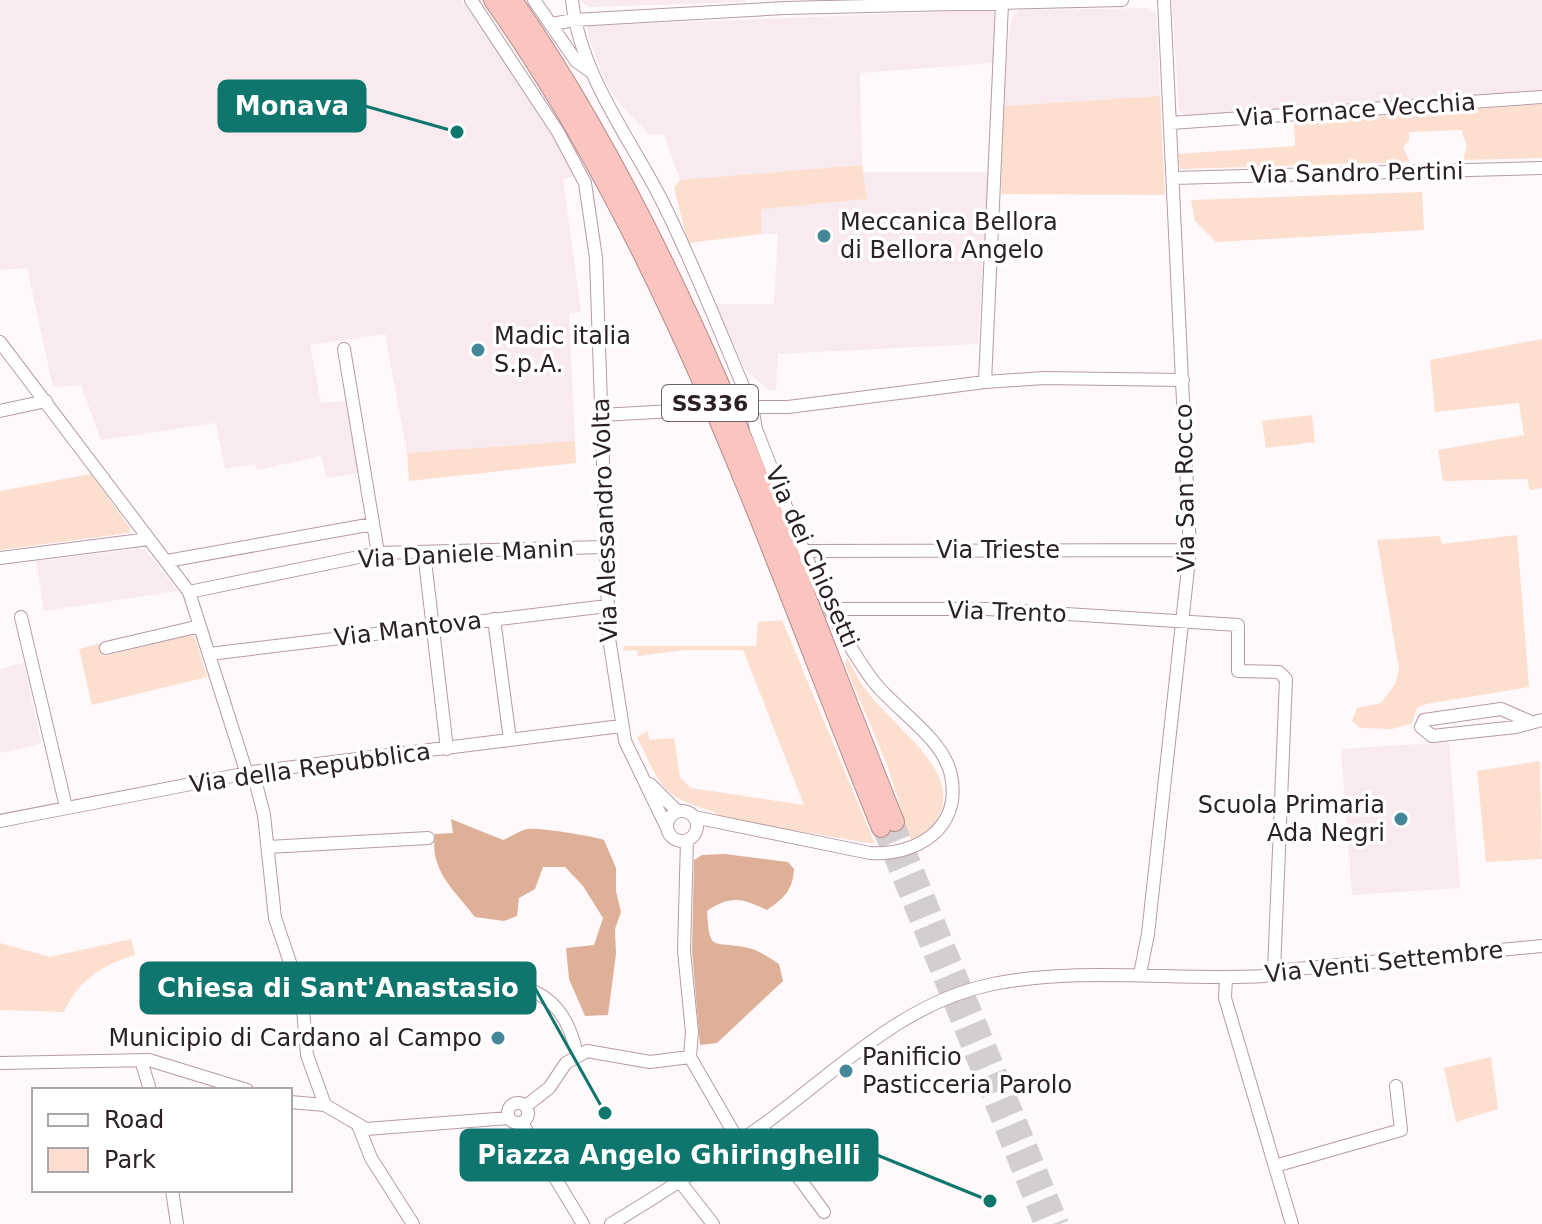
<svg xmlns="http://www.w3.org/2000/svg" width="1542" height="1224" font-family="'DejaVu Sans',sans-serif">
<rect width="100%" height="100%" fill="#fff9fb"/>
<!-- built -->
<path fill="#f9eaef" d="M0,0H462L546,123L575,176L563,179L581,312L569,313L575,441L407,453L385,334L310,345L321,403L345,401L360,473L327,478L321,456L257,470L255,464L225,469L216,423L101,440L81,385L53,387L27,268L0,270Z
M580,0H746V2L589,7Z
M1172,0H1542V91L1186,116L1179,110Z
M1149,8L1156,13L1160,96L1003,106L1009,31L1013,16L1019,10Z
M992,10L995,16L993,63L860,73L862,165L680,180L664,134L650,135L622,107L604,80L588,34V26Z
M863,172H989L978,344L778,354L776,389L770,391L744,368L715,304H774L778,234H762L760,209L866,199Z
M137,549L145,550L178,591L44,611L36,561Z
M24,663L41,744L0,753V669Z
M1449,742L1460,888L1352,895L1341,749Z"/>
<!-- green -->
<path fill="#fcdfcf" d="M1160,96L1165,195L1001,194L1003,106Z
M1542,104V158L1463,160L1467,146L1461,130L1409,132V140L1403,147L1410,162L1180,169L1178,154L1295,146L1294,123Z
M862,165L867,199L761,209L762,234L688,243L674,188L680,180Z
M1422,192L1424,230L1216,242L1195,221L1191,200Z
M1542,339V488L1530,490L1527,479L1443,481L1438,450L1524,435L1519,403L1435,412L1430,360Z
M1312,415L1315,442L1266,448L1262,421Z
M575,441L576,463L409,481L407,453Z
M91,474L130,528L129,533L0,550V491Z
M1517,535L1529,687L1426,704L1417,708L1412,723L1392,729L1360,728L1352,721L1357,708L1381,703L1395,684L1399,669L1377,540L1440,536L1442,544Z
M782,620L875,844L714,817L715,812C659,796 661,786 637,737L648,731L649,740L674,738L680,777L691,788L804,805L743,650H685L638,656L637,650L623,651L624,646H756L758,622Z
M189,635L195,637L207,677L92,705L79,649L102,643L105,656Z
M847,658C853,668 858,680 866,690C897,733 992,789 912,843L886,762L845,665Z
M1540,761L1542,859L1486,862L1477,771Z
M131,939L135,955C103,964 78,981 64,1012L0,1010V943L50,957Z
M1491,1057L1498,1109L1456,1122L1444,1068Z"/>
<!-- forest -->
<path fill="#deb097" d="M451,819L503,840C511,837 519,831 527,829C536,827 594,836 604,840L616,868V891L621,912L615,929L616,954L608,1015L585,1016L569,979L566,948L594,945L603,918L583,886L565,867H543L535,889L519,898L517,916L504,921L475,917C454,890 429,870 435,834L453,833Z
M725,854L788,862L794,869C793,890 784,898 767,910C742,898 730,895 707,911C710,952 711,941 744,947C757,949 768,957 779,964L783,981L717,1043L700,1045L692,951L694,860L702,855Z"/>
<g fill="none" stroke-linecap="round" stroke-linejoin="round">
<!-- highway-tunnel -->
<path stroke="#d5ced0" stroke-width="18" stroke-dasharray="18 9" stroke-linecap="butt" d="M895,822L1060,1224
M881,828L1043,1224"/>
<defs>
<path id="minor" d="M471,0L558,132L585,183L596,258L609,638L625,741L666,826
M534,0L576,61L590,71
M572,0C580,74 628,135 661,199C695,266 722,338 752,407L756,429C788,509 822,614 874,682C897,711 943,738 951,775C962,828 917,856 870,853L694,817
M552,24L574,20L784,8L1122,0
M1171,123L1542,97
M1173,178L1542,168
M0,342L189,592L247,774
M344,349L378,553
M985,382L1002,4
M752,407H788L985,382L1044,378L1183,380
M0,411L46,401
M601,415L691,410
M807,551L1190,550
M424,552L447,749
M0,558L149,539
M167,561L373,524
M189,592L378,553L603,547
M831,609H988L1238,625V671L1279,672L1286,679L1274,971
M21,617L66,807
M494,619L510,740
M106,648L200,626
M209,654L607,606
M1529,721L1501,709L1424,720L1421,727L1432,736L1516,727L1542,720
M253,772L264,815L275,918L302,998L307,1055L325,1105
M650,784L677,811
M667 826a15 15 0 1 1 30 0a15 15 0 1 1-30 0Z
M0,821L253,772L621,726
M687,840L684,951L692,1032L690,1057L738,1140
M268,847L428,838
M1140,974L1148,934L1190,550L1164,0
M1226,977L1225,998L1292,1224
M380,980C392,979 412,975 423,978C431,980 432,986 440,985C505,982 561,975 577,1055
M141,1060L150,1090
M0,1063L149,1060L247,1090
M290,1102L325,1105L366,1129L509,1118
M508 1113a10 10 0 1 1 20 0a10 10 0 1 1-20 0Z
M526,1106L549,1088L566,1063L587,1051L650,1062L690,1057
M522,1123L583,1224
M358,1125L371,1158L413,1224
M761,1126L824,1212
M1275,1166L1401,1130L1396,1086
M681,1183L713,1224
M172,1190L177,1224
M611,1224C663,1193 713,1160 763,1125C835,1073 902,1002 993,984C1083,966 1175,981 1265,976L1274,971L1542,946"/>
<path id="highway" d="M493,0C670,250 767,546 881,828
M513,0C686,251 782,541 895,822"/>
</defs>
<!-- minor casing -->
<use href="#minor" stroke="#b69ba4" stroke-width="14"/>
<!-- highway casing -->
<use href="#highway" stroke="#b28b8a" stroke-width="20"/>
<!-- minor -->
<use href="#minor" stroke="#fff" stroke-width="12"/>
<!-- highway -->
<use href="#highway" stroke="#fac4c0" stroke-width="18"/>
</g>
<!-- markers -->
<g fill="#458699" stroke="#fff" stroke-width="3">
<circle cx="824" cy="236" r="8"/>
<circle cx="478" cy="350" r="8"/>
<circle cx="1401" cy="819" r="8"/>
<circle cx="498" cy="1038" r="8"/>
<circle cx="846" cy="1071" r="8"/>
</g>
<g text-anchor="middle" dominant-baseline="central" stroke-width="7" stroke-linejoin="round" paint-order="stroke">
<!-- shield labels -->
<rect fill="#fff" stroke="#6b6466" stroke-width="2" x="662" y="385" width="96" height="36" rx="6"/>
<g font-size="22" font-weight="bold" fill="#2c2225">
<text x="710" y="403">SS336</text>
</g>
<!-- street labels -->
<g font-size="24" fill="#2c2225" stroke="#fff">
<text transform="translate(1356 110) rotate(-4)">Via Fornace Vecchia</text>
<text transform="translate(1357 173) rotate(-1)">Via Sandro Pertini</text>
<text transform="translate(1185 488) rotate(-91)">Via San Rocco</text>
<text transform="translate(605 520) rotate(-92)">Via Alessandro Volta</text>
<text x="998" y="550">Via Trieste</text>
<text transform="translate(466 554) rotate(-3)">Via Daniele Manin</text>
<text transform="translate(812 557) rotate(66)">Via dei Chiosetti</text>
<text transform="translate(1007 612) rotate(2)">Via Trento</text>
<text transform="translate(408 629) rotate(-7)">Via Mantova</text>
<text transform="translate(310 768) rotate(-8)">Via della Repubblica</text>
<text transform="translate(1384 962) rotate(-6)">Via Venti Settembre</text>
</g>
<!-- poi labels -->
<g font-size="24" fill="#2c2225" stroke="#fff" text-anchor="start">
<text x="840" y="222">Meccanica Bellora<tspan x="840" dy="28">di Bellora Angelo</tspan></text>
<text x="494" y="336">Madic italia<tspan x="494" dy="28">S.p.A.</tspan></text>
<text x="1385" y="805" text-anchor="end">Scuola Primaria<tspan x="1385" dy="28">Ada Negri</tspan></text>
<text x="482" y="1038" text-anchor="end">Municipio di Cardano al Campo</text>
<text x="862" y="1057">Panificio<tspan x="862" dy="28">Pasticceria Parolo</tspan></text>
</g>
</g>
<!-- callouts -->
<path fill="none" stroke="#0f766e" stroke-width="3" d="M457 132L365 106M605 1113L535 988M990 1201L877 1155"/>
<g fill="#0f766e" stroke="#fff" stroke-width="3">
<circle cx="457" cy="132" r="8"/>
<circle cx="605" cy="1113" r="8"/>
<circle cx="990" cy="1201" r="8"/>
</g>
<g fill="#0f766e" stroke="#0f766e" stroke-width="3">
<rect x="219" y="81" width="146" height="50" rx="8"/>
<rect x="141" y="963" width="394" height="50" rx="8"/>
<rect x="461" y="1130" width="416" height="50" rx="8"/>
</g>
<g font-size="26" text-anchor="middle" font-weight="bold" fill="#fff">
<text x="292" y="115">Monava</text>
<text x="338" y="997">Chiesa di Sant'Anastasio</text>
<text x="669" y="1164">Piazza Angelo Ghiringhelli</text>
</g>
<!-- legend -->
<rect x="32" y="1088" width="260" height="104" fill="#ffffff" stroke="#aba7a8" stroke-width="2"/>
<rect x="48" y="1114" width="40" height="12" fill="#ffffff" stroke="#aba7a8" stroke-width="2"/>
<text x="104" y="1128" font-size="24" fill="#2c2225">Road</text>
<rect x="48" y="1148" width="40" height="24" fill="#fcdfcf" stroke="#aba7a8" stroke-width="2"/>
<text x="104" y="1168" font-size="24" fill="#2c2225">Park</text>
</svg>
